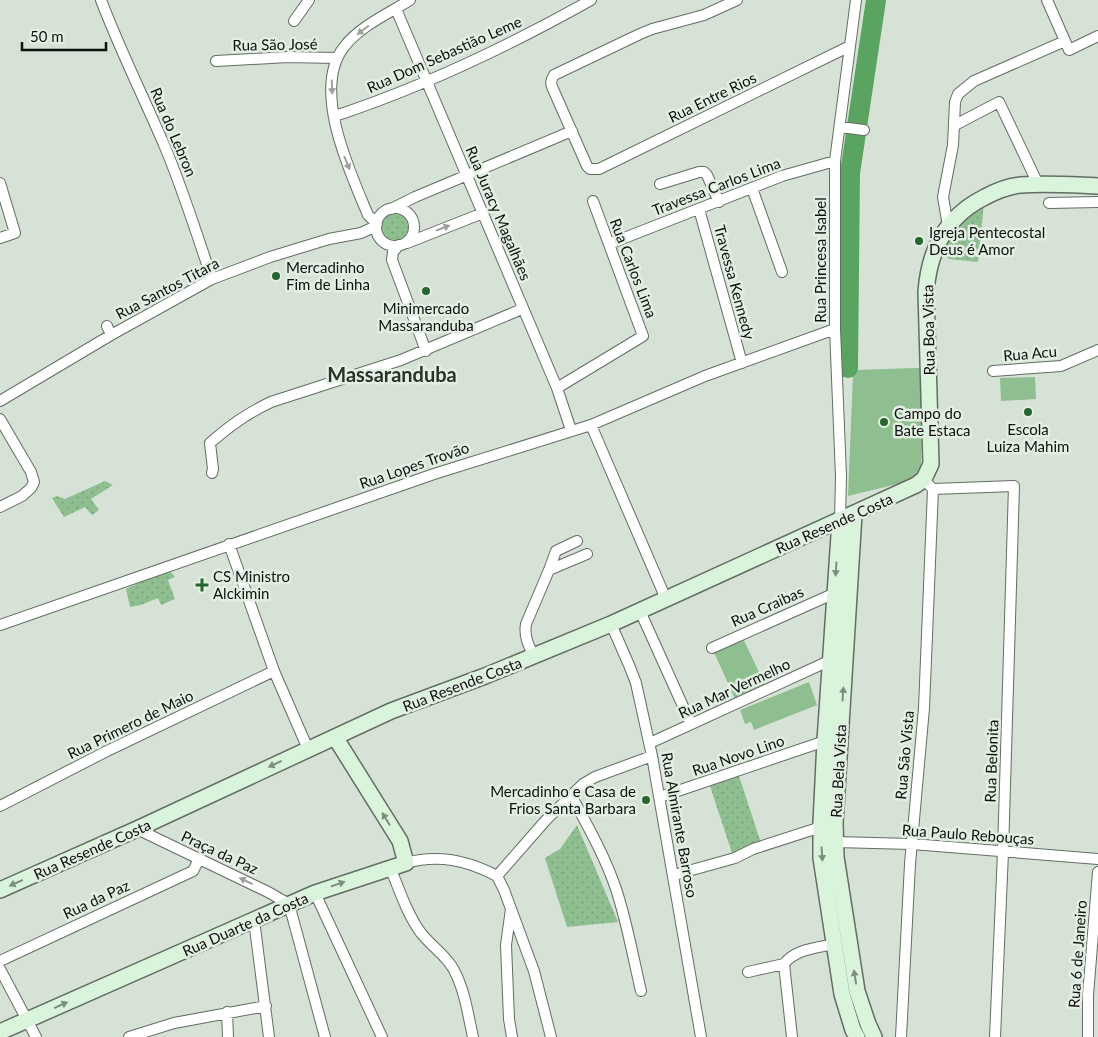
<svg xmlns="http://www.w3.org/2000/svg" width="1098" height="1037" font-family="Lato,sans-serif">
<defs>
<pattern id="park-dots" width="8" height="8" patternUnits="userSpaceOnUse" patternTransform="scale(1.25)"><rect width="8" height="8" fill="#8fbf91"/><path d="M2 2h.1M6 6h.1" fill="none" stroke="#7aa37c" stroke-width="1.8" stroke-linecap="round"/></pattern>
</defs>
<rect width="100%" height="100%" fill="#d7e2d7"/>
<!-- grass -->
<path fill="#8fbf91" d="M914,368H922L921,474H918L914,480L848,496L853,374L856,373V370Z
M1035,377L1036,399L1001,401L1000,378Z
M741,634L767,689L737,703L712,648Z
M809,682L817,705L754,730L751,722L745,724L740,710Z"/>
<!-- park -->
<path fill="url(#park-dots)" d="M984,203L978,262L949,259L941,249L959,220Z
M382 227a13 13 0 1 1 26 0a13 13 0 1 1-26 0Z
M105,481L113,485L91,499L99,510L92,515L85,507L64,517L52,498L57,496L65,499Z
M168,569L175,577L168,580L175,599L161,605L158,598L141,605L130,607L126,589Z
M739,776L761,843L732,853L710,786Z
M577,825L618,922L567,927L545,858L560,849Z"/>
<g fill="none" stroke-linecap="round" stroke-linejoin="round">
<!-- river -->
<path stroke="#5ba361" stroke-width="20" d="M848,368L850,173L876,0"/>
<defs>
<path id="street" d="M101,0C120,50 144,98 165,147C183,190 197,235 212,279
M737,0L704,15L652,29L640,34L554,75C551,80 550,83 553,89L587,166L590,169H599L850,46
M1047,0L1065,41
M396,9L557,388L571,430
M294,21L309,0
M216,61L288,57L336,58
M335,116C423,87 509,46 591,0
M955,125L999,102L1038,184
M840,127L864,130
M0,183L15,233L0,238
M660,184L699,172H704L707,175L719,202
M752,188L782,272
M1049,203L1098,202
M376 227a19 19 0 1 1 38 0a19 19 0 1 1-38 0Z
M391,209L415,197L572,131
M699,209L742,363
M377,224L368,215C350,172 311,89 344,47C360,26 388,14 410,0
M948,226L943,197L953,145L955,102L958,94L974,81L1065,41L1069,50L1098,36
M407,243L483,213
M609,244L782,176L835,161
M399,245L393,252L392,260L426,351
M107,326L111,335
M993,371L1061,366L1098,350
M557,388L643,336L593,201
M0,401L111,335L212,279L270,257L329,239L361,233L376,226
M0,419L31,472L34,482L31,488L22,496L0,507
M591,425L666,599
M212,473L213,469L210,443C231,425 246,414 271,402L401,360L522,309
M933,489L1014,486L1003,852L995,1037
M840,521L841,476L835,329V161L856,0
M229,544L274,671L308,749
M549,570L556,551L577,541
M640,611L691,724
M611,624L629,665L636,683L652,756L701,1037
M0,625L434,474L591,425L705,376L835,329
M712,648L835,593
M534,656C528,645 524,636 526,624L549,570L587,554
M650,743L831,660
M571,795C587,825 605,856 616,889C627,922 633,957 641,991
M660,797L825,741
M0,806L107,751L274,671
M137,829L268,892L289,904L325,1037
M835,842L912,844L1098,859
M406,863C438,854 467,860 497,876
M390,867C399,889 407,914 421,933C432,947 446,955 454,970C465,991 468,1015 473,1037
M674,875L735,858L753,849L821,827
M497,876L546,820L583,784L595,777L652,756
M497,876L504,890L534,971L551,1037
M315,893L382,1037
M511,909L506,945L509,1019L512,1037
M254,920L269,1037
M0,961L193,871L199,859
M784,964L792,1037
M0,969L36,1037
M748,972L784,964C795,949 817,948 834,944
M227,1012L228,1037
M129,1037L174,1023L266,1006
M901,1037L910,864L924,708L933,489L928,484
M1088,1037V995L1098,872"/>
<path id="secondary" d="M854,514L835,823L836,857L857,991L868,1024L874,1037
M840,521L825,741L821,823V858L842,994L853,1030L857,1037
M0,890L137,829L391,711L485,676L611,624L916,485L924,479L931,464L926,292C929,251 946,216 985,197C996,191 1008,186 1021,185C1046,183 1073,185 1098,186
M0,1032L315,893L406,863L400,841L335,737"/>
</defs>
<!-- street casing -->
<use href="#street" stroke="#636d63" stroke-width="12"/>
<!-- secondary casing -->
<use href="#secondary" stroke="#636d63" stroke-width="18"/>
<!-- street -->
<use href="#street" stroke="#fff" stroke-width="10"/>
<!-- secondary -->
<use href="#secondary" stroke="#daf4dc" stroke-width="15"/>
</g>
<!-- one-way arrows -->
<defs><path id="oneway-solid" d="M-6-.8H1V-3.2L6.5 0L1 3.2V.8H-6Z" transform="scale(1.25)"/></defs>
<g fill="#9ea09e">
<use href="#oneway-solid" transform="translate(363 30) rotate(143)"/>
<use href="#oneway-solid" transform="translate(332 87) rotate(88)"/>
<use href="#oneway-solid" transform="translate(347 163) rotate(68)"/>
<use href="#oneway-solid" transform="translate(443 228) rotate(-21)"/>
<use href="#oneway-solid" transform="translate(246 881) rotate(-155)"/>
</g>
<g fill="#7e8e7f">
<use href="#oneway-solid" transform="translate(836 569) rotate(94)"/>
<use href="#oneway-solid" transform="translate(843 694) rotate(-86)"/>
<use href="#oneway-solid" transform="translate(275 764) rotate(155)"/>
<use href="#oneway-solid" transform="translate(386 819) rotate(-122)"/>
<use href="#oneway-solid" transform="translate(822 854) rotate(86)"/>
<use href="#oneway-solid" transform="translate(16 883) rotate(156)"/>
<use href="#oneway-solid" transform="translate(338 884) rotate(-19)"/>
<use href="#oneway-solid" transform="translate(855 977) rotate(-99)"/>
<use href="#oneway-solid" transform="translate(61 1005) rotate(-24)"/>
</g>
<!-- markers -->
<g fill="#26652e" stroke="#e4efe4" stroke-width="2">
<circle cx="919" cy="241" r="5"/>
<circle cx="276" cy="276" r="5"/>
<circle cx="426" cy="291" r="5"/>
<circle cx="1028" cy="412" r="5"/>
<circle cx="884" cy="422" r="5"/>
<path d="M199.5 577.5h5v5h5v5h-5v5h-5v-5h-5v-5h5z"/>
<circle cx="646" cy="800" r="5"/>
</g>
<g text-anchor="middle" dominant-baseline="central" stroke-width="5" stroke-linejoin="round" paint-order="stroke">
<!-- street labels -->
<g font-size="15" fill="#0d110d" stroke="#e4efe4">
<text transform="translate(275 44) rotate(-1)">Rua São José</text>
<text transform="translate(444 54) rotate(-24)">Rua Dom Sebastião Leme</text>
<text transform="translate(712 97) rotate(-26)">Rua Entre Rios</text>
<text transform="translate(174 132) rotate(67)">Rua do Lebron</text>
<text transform="translate(716 186) rotate(-21)">Travessa Carlos Lima</text>
<text transform="translate(499 213) rotate(67)">Rua Juracy Magalhães</text>
<text transform="translate(820 260) rotate(-90)">Rua Princesa Isabel</text>
<text transform="translate(634 268) rotate(69)">Rua Carlos Lima</text>
<text transform="translate(735 282) rotate(75)">Travessa Kennedy</text>
<text transform="translate(167 288) rotate(-28)">Rua Santos Titara</text>
<text transform="translate(928 330) rotate(-91)">Rua Boa Vista</text>
<text transform="translate(1030 353) rotate(-5)">Rua Acu</text>
<text transform="translate(414 465) rotate(-19)">Rua Lopes Trovão</text>
<text transform="translate(834 523) rotate(-24)">Rua Resende Costa</text>
<text transform="translate(767 606) rotate(-24)">Rua Craibas</text>
<text transform="translate(462 684) rotate(-21)">Rua Resende Costa</text>
<text transform="translate(734 688) rotate(-25)">Rua Mar Vermelho</text>
<text transform="translate(130 724) rotate(-26)">Rua Primero de Maio</text>
<text transform="translate(738 755) rotate(-19)">Rua Novo Lino</text>
<text transform="translate(904 755) rotate(-85)">Rua São Vista</text>
<text transform="translate(991 761) rotate(-88)">Rua Belonita</text>
<text transform="translate(838 771) rotate(-87)">Rua Bela Vista</text>
<text transform="translate(680 825) rotate(80)">Rua Almirante Barroso</text>
<text transform="translate(968 834) rotate(4)">Rua Paulo Rebouças</text>
<text transform="translate(92 849) rotate(-24)">Rua Resende Costa</text>
<text transform="translate(220 852) rotate(25)">Praça da Paz</text>
<text transform="translate(96 899) rotate(-25)">Rua da Paz</text>
<text transform="translate(245 924) rotate(-24)">Rua Duarte da Costa</text>
<text transform="translate(1077 954) rotate(-86)">Rua 6 de Janeiro</text>
</g>
<!-- poi labels -->
<g font-size="15" fill="#0d110d" stroke="#e4efe4" text-anchor="start">
<text x="929" y="232">Igreja Pentecostal<tspan x="929" dy="17">Deus é Amor</tspan></text>
<text x="286" y="267">Mercadinho<tspan x="286" dy="17">Fim de Linha</tspan></text>
<text x="426" y="308" text-anchor="middle">Minimercado<tspan x="426" dy="17">Massaranduba</tspan></text>
<text x="894" y="413">Campo do<tspan x="894" dy="17">Bate Estaca</tspan></text>
<text x="1028" y="429" text-anchor="middle">Escola<tspan x="1028" dy="17">Luiza Mahim</tspan></text>
<text x="213" y="576">CS Ministro<tspan x="213" dy="17">Alckimin</tspan></text>
<text x="636" y="791" text-anchor="end">Mercadinho e Casa de<tspan x="636" dy="17">Frios Santa Barbara</tspan></text>
</g>
<!-- district labels -->
<g font-size="20" font-weight="bold" fill="#293129" stroke="#e4efe4">
<text x="392" y="374">Massaranduba</text>
</g>
</g>
<!-- scale -->
<path d="M22 42v8h84v-8" fill="none" stroke="#0d110d" stroke-width="2.5"/>
<text x="30" y="42" font-size="15" fill="#0d110d" stroke="#e4efe4" stroke-width="4" paint-order="stroke">50 m</text>
</svg>
